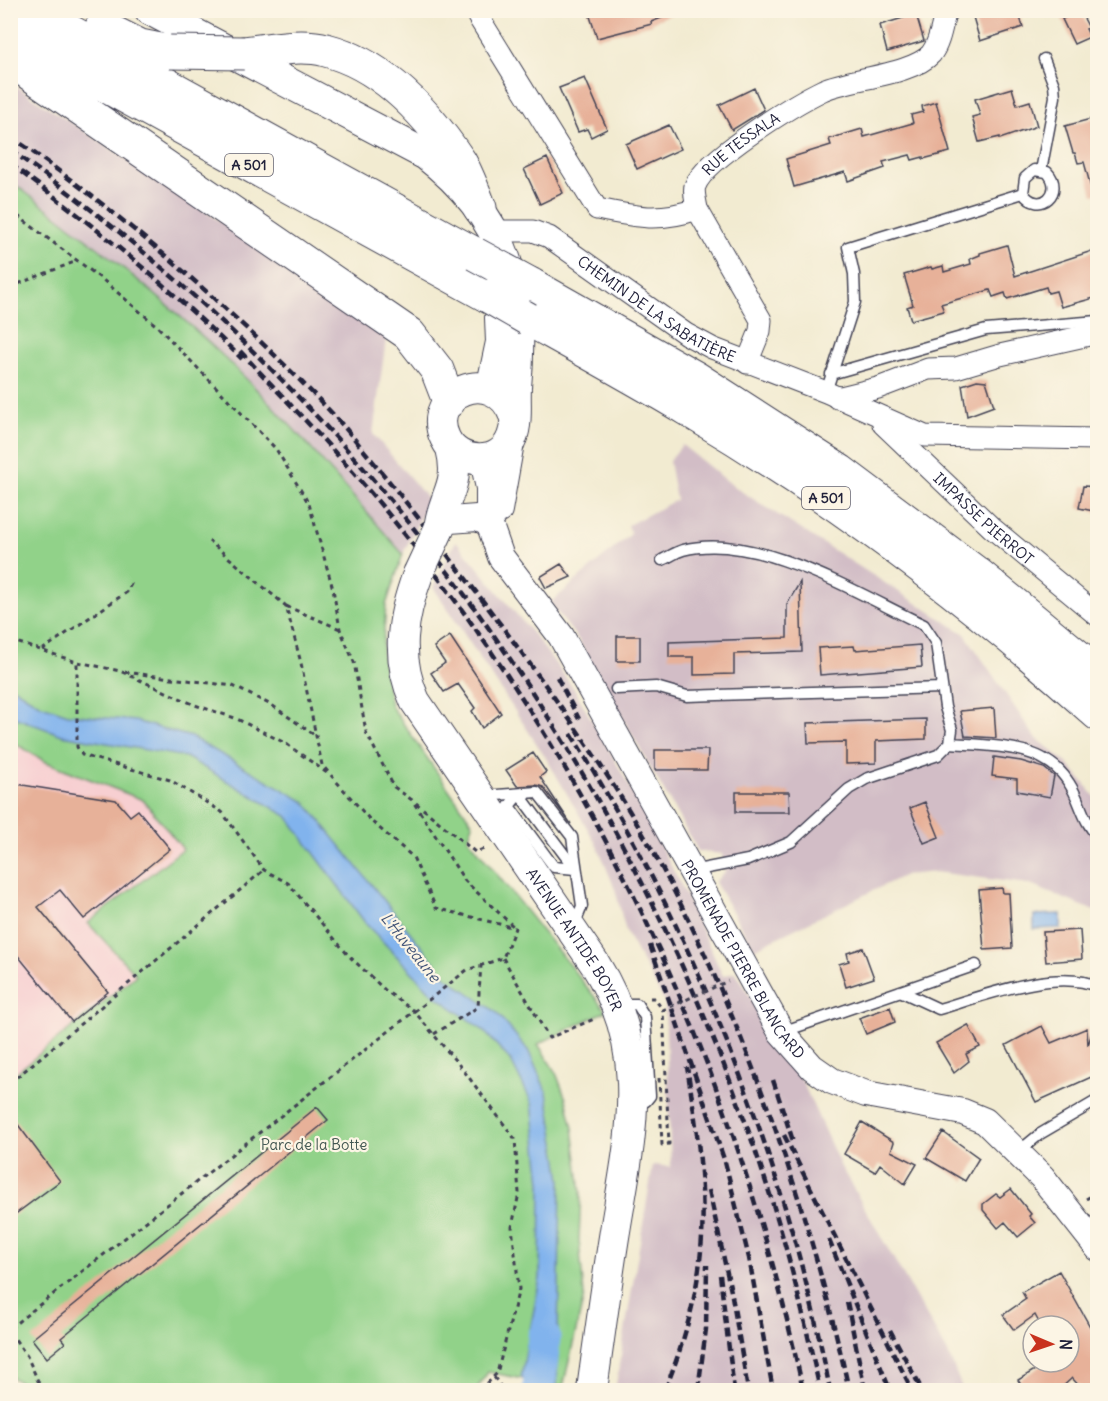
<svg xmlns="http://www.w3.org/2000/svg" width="1108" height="1401" font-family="Delius,sans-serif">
<rect width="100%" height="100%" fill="#fcf5e5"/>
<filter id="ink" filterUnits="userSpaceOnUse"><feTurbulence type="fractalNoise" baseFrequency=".0167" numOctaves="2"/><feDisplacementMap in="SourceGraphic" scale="12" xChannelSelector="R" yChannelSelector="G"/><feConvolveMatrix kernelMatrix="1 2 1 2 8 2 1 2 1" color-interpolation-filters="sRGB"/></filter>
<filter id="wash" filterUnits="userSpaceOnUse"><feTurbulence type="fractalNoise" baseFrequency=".008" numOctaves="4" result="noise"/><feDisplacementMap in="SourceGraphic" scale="24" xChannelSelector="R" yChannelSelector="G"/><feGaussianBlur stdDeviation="1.35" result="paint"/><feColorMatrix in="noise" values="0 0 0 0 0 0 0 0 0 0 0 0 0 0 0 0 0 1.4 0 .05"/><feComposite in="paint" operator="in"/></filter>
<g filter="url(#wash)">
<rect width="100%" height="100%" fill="#f2ebd1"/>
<!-- built -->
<path fill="#f7cfd1" d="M11,741L46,762L143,800L183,849L88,923L136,975L11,1077Z"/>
<!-- industrial -->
<path fill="#d2bdc6" d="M10,82L387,332L373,434L429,500L403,554L306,442L206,340L141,284L11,181Z
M682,445L736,488L965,634L1035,737L1068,764L1097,799V912L1028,884L935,872L905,875L754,949L715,882L725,872L722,854L698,851L578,639L550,603L631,534L628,525L676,500L669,461Z
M456,541L538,640L574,689L627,782L682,887L723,976L735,972L803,1083L841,1167L948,1353L963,1390H615L653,1165L671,1167L665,1003L626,932L615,889L597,845L546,758L433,587Z"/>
<!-- green -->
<path fill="#91d289" stroke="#5a7a62" stroke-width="1.5" d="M10,181C77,230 144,282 205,339C277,405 339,481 403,554L386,605L382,656L391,706L473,824L468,838L606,1011L538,1044L556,1073L566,1099L573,1128L581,1192L579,1240L584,1296L563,1387L488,1372L476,1390H33L11,1377V1077L136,975L88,923L183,849L143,800L46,762L11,741Z"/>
<!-- water -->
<path fill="#81b3ed" stroke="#526a94" stroke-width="1.5" d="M11,686L39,704L68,714L135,721L191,737L305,802L446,977L496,1012L528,1050L547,1093L561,1180L557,1385L521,1378L540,1278L541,1183L532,1103L511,1061L484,1031L432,993L366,924L287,816L186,757L62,735L11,716Z
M1061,914V928L1034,929V915Z"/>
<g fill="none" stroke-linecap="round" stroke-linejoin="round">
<!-- river -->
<path stroke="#81b3ed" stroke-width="33" d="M539,1389L544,1337"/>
</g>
<g id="blocks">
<!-- building -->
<path fill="#e7b199" d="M588,10H676L677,12L651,22L652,24L597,38Z
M971,10H1018L1023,27L980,41Z
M1080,11L1089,28L1086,29L1090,37L1074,44L1062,19Z
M916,14L924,41L887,52L880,25Z
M585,78L607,129L591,137L587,129L578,132L559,88Z
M754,88L764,110L732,130L719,105Z
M1012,88L1017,105L1030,101L1037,126L1000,139V137L979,142L972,117L980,115L975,99Z
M936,102L950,152L923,159V157L912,160L910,155L883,162L885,168L848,181L845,172L794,187L786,159L831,145L829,139L862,129L864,137L913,123L911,115L923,112L922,106Z
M1098,117V194L1093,195L1084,162L1078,163L1075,153H1073L1065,126Z
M669,125L681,149L637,169L626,144Z
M547,158L563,193L540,204L524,169Z
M1007,245L1015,276L1098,249V279L1093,281L1098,297L1061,307L1056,291L1048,293L1046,287L1007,299L1005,293L993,297L990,290L941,304L944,311L911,320L907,307L913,305L904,275L931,267L932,269L943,266L944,272L971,264L970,259L980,255V253Z
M977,380L986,381L994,406L967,416L962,385Z
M1083,486L1098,487V512L1079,508Z
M561,564L571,577L546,588L540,577Z
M800,582L802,652L734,654V674L694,675V657H669V642L787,638V604Z
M450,636L501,713L482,728L472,711L475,708L458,684L444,692L431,673L445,663L434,647Z
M617,636H640V661H617Z
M920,645L922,667L820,675L818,648L854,646L855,650Z
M994,708L996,738L965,736L960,711Z
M926,719V739L876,741V763L846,764V742L808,743L807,723Z
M655,750H708L707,770H655Z
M533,753L546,772L540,777L571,824L543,787L536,785L517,786L506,770Z
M994,757L1021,761L1044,768L1054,776L1050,797L1017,791V779L992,776Z
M10,783L116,800L130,816L138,810L170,849L84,919L60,890L38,907L108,992L72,1022L10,946Z
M736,792H789L790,812H736Z
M925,802L939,837L924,843L910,808Z
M1002,888L1003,893H1009L1012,948L984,950L979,890Z
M1080,930L1082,959L1046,962L1043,932Z
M863,948L874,978L846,987L839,964L849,961L847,953Z
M890,1007L895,1022L866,1034L859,1018Z
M968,1025L980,1047L966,1054L969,1061L954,1073L936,1043Z
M1042,1026L1051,1043L1087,1028L1088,1045L1094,1027H1098V1074L1036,1102L1006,1045Z
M317,1107L328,1120L61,1338L65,1343L47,1358L32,1339Z
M10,1114L60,1181L10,1218Z
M862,1122L894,1142L891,1151L917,1164L905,1184L880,1164L875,1172L844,1154Z
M943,1132L979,1158L965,1181L926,1158Z
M1011,1189L1031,1214L1029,1216L1035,1223L1018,1237L1005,1222L998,1228L983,1210V1204L996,1194L1000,1197Z
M1059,1271L1098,1341V1390H1083L1072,1378L1059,1390H1024L1018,1380L1048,1362H1069V1326H1041L1035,1315L1014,1330L1003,1315L1026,1299L1022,1292Z"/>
</g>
</g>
<g filter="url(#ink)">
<use href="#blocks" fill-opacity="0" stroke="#414052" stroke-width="1.5"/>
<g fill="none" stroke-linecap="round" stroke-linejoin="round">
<defs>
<path id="service" d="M1041,171L1055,97L1054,85L1044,59
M831,374L986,330L1098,321
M826,392L855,302L854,274L848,247L1023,193C1039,216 1066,192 1047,172L1034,170L1025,178L1023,193
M662,560C669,557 676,552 683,550C757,531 858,594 924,625L936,643L945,707L952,730L950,743L938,755L866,779L849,789L791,842L748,860L692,871
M616,689L656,687L687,696L942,688
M950,743C991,746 1045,743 1069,783C1081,801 1082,821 1098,836
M519,794L575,869L554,867L509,806Z
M484,796L537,792L572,837L582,906L574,926
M900,991L939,1009C980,997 1058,967 1098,987
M620,1007L626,1004H637L645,1017L650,1096L646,1101L635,1106
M782,1032L976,965
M1018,1152L1040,1134L1098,1100"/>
<g id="minor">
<path d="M474,10L597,209C636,217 659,222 697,209"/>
<path id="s1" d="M491,231H533L549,237L686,334L712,348L826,392L925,436L1098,439"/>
<path id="s2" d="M747,363L760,331L761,320L697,209C696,202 693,192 695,186C705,159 794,104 823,90C850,78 912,75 931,54C940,43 942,24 946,10"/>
<path d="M837,398L878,388L928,369L956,368L1000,355L1098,333"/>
<path id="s3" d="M883,424L992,528L1098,616"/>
</g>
<g id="tertiary">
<path id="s4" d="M483,460L489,488V523L501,557L561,636L781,1032L812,1067L832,1081L866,1094L963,1112L985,1121L1042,1177L1098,1248"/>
<path d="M499,510L512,437"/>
<path d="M450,520L477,518L489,523"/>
</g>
<g id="secondary">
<path d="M150,10L426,155C506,217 526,288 516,387C515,402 518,422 512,437C501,467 458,466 445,438C424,394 493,362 514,415"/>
<path d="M491,389L501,342L500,318"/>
<path d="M439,529C443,493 461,487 451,448"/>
<path id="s5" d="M418,574C402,617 395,657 415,701L595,964C653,1056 630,1137 614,1237C606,1288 599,1339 592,1390"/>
</g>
<path id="motorway" d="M31,10L475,254
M102,27L140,46L170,52
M10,33L488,296
M244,53C270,50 301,43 326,50C384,65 428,114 460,162C468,176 474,193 480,208
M10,60L409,334L437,370L449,401
M530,284L696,378L840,471L979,575L1098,673
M528,319C582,349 637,379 690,411C835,497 973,601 1098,714"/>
</defs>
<!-- service casing -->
<use href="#service" stroke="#414052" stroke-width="13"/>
<!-- minor casing -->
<use href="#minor" stroke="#414052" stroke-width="23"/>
<!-- tertiary casing -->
<use href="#tertiary" stroke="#414052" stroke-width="28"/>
<!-- secondary casing -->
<use href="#secondary" stroke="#414052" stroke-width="32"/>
<!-- motorway casing -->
<use href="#motorway" stroke="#414052" stroke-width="35"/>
<!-- path -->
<path stroke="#414052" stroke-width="3" stroke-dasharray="4.5 4.5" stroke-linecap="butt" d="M10,210L103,280L158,327L276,449L309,504L333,589L340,629L354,662L366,732L394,787L412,800L465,881L514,927
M10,287L77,261
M286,606L340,629
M10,640L77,662V747L82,755L170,780L222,812L264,870L288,883L348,955L386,991L414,1011L464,1071L515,1139L519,1193L512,1227L519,1289L497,1373L481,1390
M42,650L127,592L132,582
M78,662L120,671L195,705L235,718L285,743L327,773
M125,672L233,686L273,706L316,736
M416,803L475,852L487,848
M503,958L549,1038L594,1019
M650,998H654L663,1010
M434,1034L478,1007L481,965
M10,1083L264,870
M1086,1199L1098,1192
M10,1328L467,970L503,958L515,928L436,908L413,857L371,821L322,765L301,663L286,606L209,541
M10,1332L27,1356L38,1381L46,1390
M494,1377L503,1390
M10,1384L19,1390"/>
<!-- service -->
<use href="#service" stroke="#fff" stroke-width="10"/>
<!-- minor -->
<use href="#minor" stroke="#fff" stroke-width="21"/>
<!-- tertiary -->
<use href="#tertiary" stroke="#fff" stroke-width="26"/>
<!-- secondary -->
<use href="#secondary" stroke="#fff" stroke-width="30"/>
<!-- motorway -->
<use href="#motorway" stroke="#fff" stroke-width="33"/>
<!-- rail -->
<path stroke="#22223b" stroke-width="4.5" stroke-dasharray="9 4.5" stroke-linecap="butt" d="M10,136C124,215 232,309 328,409C349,431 368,456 388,480C425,526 462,573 498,621C562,706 623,792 672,887C753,1045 811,1217 849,1390
M10,150C373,403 638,778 771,1198C791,1261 806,1326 820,1390
M10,164C93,224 170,287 242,359
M240,351C292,407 346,461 394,521C601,777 735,1069 803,1390
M557,677L579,719
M571,734C695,933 786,1161 830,1390
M650,945L725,1162L749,1258L773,1390
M773,1080L794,1144
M784,1135L912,1390
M709,1190L732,1296L748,1390
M829,1240L890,1390
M720,1275L734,1390
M847,1302L865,1390
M890,1330L922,1390
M665,1390C714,1269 708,1194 687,1067
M698,1390L706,1329L707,1265"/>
<defs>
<path id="secondary-bridge" d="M418,574L439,529"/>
<path id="motorway-bridge" d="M170,52L244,53
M475,254L530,284
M488,296L528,319"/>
</defs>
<!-- secondary-bridge casing -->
<use href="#secondary-bridge" stroke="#414052" stroke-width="32" stroke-linecap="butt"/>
<!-- motorway-bridge casing -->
<use href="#motorway-bridge" stroke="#414052" stroke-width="35" stroke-linecap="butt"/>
<!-- path-bridge -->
<path stroke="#414052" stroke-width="3" stroke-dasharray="4.5 4.5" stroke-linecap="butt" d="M659,1078L662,1145L669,1144L663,1010L728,981"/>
<!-- secondary-bridge -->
<use href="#secondary-bridge" stroke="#fff" stroke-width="30"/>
<!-- motorway-bridge -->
<use href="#motorway-bridge" stroke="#fff" stroke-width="33"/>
</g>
</g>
<g text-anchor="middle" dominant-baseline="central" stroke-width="4.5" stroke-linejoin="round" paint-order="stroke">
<!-- shield labels -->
<g fill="#fcf5e5" stroke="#63616e" stroke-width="1.5">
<rect x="225" y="154" width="48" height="22" rx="4.5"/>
<rect x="802" y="487" width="48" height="22" rx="4.5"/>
</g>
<g font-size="14" font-weight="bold" fill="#22223b">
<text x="249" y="165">A 501</text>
<text x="826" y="498">A 501</text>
</g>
<!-- street labels -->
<g font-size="15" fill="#22223b" stroke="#fcf5e5">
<text stroke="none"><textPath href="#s2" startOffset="260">RUE TESSALA</textPath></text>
<text stroke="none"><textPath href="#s1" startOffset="189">CHEMIN DE LA SABATIÈRE</textPath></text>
<text stroke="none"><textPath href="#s3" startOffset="138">IMPASSE PIERROT</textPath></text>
<text stroke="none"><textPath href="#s5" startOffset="418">AVENUE ANTIDE BOYER</textPath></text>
<text stroke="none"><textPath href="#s4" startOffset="570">PROMENADE PIERRE BLANCARD</textPath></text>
</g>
<!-- park labels -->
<g font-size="15" fill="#435752" stroke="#fcf5e5">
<text x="314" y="1144">Parc de la Botte</text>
</g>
<!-- water labels -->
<g font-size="16" font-style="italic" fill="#435579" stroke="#fcf5e5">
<text transform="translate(411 947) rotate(51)">L'Huveaune</text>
</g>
</g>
<!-- margin -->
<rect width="1108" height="1401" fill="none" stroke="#fcf5e5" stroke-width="36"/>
<!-- north arrow -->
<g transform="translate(1051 1344) rotate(92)"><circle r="28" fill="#fcf5e5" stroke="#a5a1a1" stroke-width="1.5"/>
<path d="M0-4.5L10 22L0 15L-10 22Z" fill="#c8321e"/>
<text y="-9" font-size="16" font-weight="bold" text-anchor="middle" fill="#22223b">N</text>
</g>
</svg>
